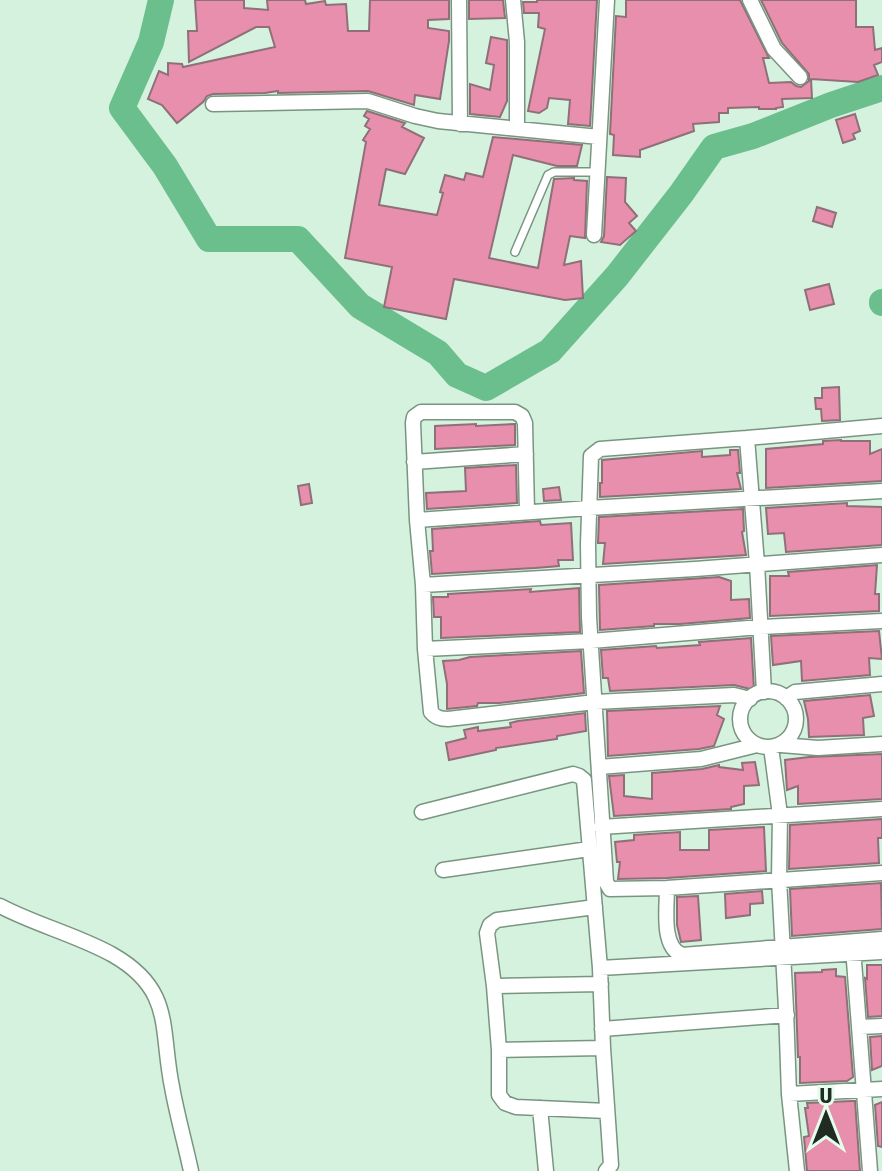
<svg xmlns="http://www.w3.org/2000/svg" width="882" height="1171" font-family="'Fira Sans Condensed',sans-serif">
<rect width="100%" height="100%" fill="#d4f2de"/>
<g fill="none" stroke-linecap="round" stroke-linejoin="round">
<!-- river -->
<path stroke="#6bbf8c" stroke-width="26" d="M161,0L151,42L122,108L165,166L209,239H298L360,306L438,353L457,375L486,388L550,351L617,276L681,194L714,147L753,136L831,105L882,88
M882,302V303"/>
</g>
<!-- building -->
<path fill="#e78fac" stroke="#8f7079" stroke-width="2" d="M195,0H244V8L268,10L267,0H305L306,4L325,1L326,5L346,4L348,31H369L370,0H449V19L428,20V28L449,31V41L440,99L415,95L414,105L368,91L278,93V91L265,93L213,94L207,96L203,102L177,123L162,105L148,99L159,71L168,75V63L182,64L183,67L275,47L269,27H256L189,62L188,31H197Z
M469,0H503L505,18L469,19Z
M537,0H597L590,126L568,124L570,100L549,98L547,108L539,113L528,111L545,29L538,27L539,13H524L523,2H537Z
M626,0H740L769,58H763L769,83L791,82L796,86L801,87L809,81V74L782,43L761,0H856V27H873L875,50L882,48V62L874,65L878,75L858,82L811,79L812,98L782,99L783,107L776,108V109H759V107L728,108V113H719V122L693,124L694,131L640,150V157L613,155L614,135L610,134L616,16L626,17Z
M491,37L507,40V101L500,117L470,114V84L490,90L494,65L486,63Z
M367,111L405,123L402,127L424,138L405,174L386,169L379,205L437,215L443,193L440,192L445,175L464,180L466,173L483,177L493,137L582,145L577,166H557L513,155L489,258L538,268L554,179L574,178V180L587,181L585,238L570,236L564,265L581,261L583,298L565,300L454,279L446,319L384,307L392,267L345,258L366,142L363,140L370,129L365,126L369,119L364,116Z
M855,114L860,131L853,134L855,139L843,143L836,120Z
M607,177L626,178L625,202L637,216L629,223L636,231L620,245L601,242L604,236Z
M817,207L836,213L832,227L813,221Z
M829,284L834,304L810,310L805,290Z
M839,387L840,420L822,421L821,409H816L815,398H822V388Z
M476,424V426L515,424V445L435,449V426Z
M841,440V441H870V454L882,449V481L766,488V449L823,444V441Z
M730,450H738L740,473H737L741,489L600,497V483H602V460L702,451V457L730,455Z
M516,465L517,503L427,509L426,493L466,491L465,468Z
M309,484L312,503L301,505L298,486Z
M559,487L561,500L544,501L543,489Z
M847,503V506L882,507V545L786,552L784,533L768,534L766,508Z
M743,509L744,531L742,532L746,555L603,564L605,543H598L599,517Z
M540,521L541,525L571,523L573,560H558L559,566L535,568L432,574L430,551H433L432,529Z
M877,565L875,594H879V611L770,616V576H789L788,572Z
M719,577L731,581V600L749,599L750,618L680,624H654V626L600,630L599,585Z
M579,588L580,632L441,638V617H434L433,597H448V594L531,589L530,592Z
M879,631L882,659L869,658L870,675L802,681L801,661L773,665L771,636Z
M751,638L754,690L734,685L610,691L608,678H603L601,650L656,646L657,648L700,645L699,642Z
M581,651L584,693L499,703H478L477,706L447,709V684L443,661L459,660L470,657Z
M870,695L874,716L863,718L864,735L809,737L808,719L804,701Z
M720,706L717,715L724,719L714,746L699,749L608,756L607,711Z
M585,713L586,731L557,736V739L496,748V750L449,760L446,743L466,738L464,730L478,727V731L511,727L510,723L518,721Z
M882,754V799L798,804V786L787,790L785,760L809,757Z
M755,762L759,785L744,786V804L731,807V809L614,816L609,776L624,775V796L652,799V773L702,769L719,765V767L743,770L742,763Z
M882,819V838H878L879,863L789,869L790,825Z
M764,827L766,871L667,878L618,879L620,862H617L615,842L634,840V835L680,832V850H709V830Z
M881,883L882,929L792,936L790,889Z
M762,891L763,903L750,904V915L726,918L725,894Z
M698,896L701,940L681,942L677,925V897Z
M867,965H882V1016L868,1017L865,978L867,979Z
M836,969V976L845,977L853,1077L847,1081L800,1083V1057H798L795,973L822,972V970Z
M882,1036V1066L872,1070L870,1037Z
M852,1101H855L860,1171H807L804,1137L809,1136L805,1108H808L807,1103Z
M882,1102V1147L878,1146L875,1105Z"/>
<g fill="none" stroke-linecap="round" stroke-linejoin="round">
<defs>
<path id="lane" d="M515,252L548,175L554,172H597"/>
<path id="street" d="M459,0L460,124
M513,0L517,42V128
M750,0L774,49L800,77
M213,104L368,101L415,116L438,121L599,137
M594,235L607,0
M747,438L600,449L591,456L588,544L589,617L606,882L610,889L667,888L882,873
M414,462L526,454
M417,520L413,423L414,417L421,412H515L522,416L525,423L527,512
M423,585L695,569L882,555
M425,649L591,641L760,627L882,621
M740 719a28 28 0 1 1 56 0a28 28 0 1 1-56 0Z
M764,692L757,564L747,438L882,426
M786,698L795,692L882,684
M750,699L734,695L595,702L448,719C441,719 436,718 431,712L425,649L423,585L417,520L589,508L882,491
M781,745L818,748L882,744
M771,747L780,815L779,879L786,1009L789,1094L797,1171
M599,767L701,759L757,745
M422,812L573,774L579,776L584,780L600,968L603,1048L611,1165L606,1171
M601,827L882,809
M443,870L589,849
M667,888C667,908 661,947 682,955L882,939
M0,906C36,925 77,935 113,955C174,990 160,1028 172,1087C177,1115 185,1143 191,1171
M595,907L497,920L490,925L487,933L494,986L499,1050V1095L505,1103L516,1107L607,1111
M853,948L870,1171
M600,968L882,952
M494,986L601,984
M860,1027L882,1026
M602,1029L787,1015
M499,1050L603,1048
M789,1094L882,1089
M540,1108L546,1171"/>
</defs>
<!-- lane casing -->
<use href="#lane" stroke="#799582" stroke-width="10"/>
<!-- street casing -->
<use href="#street" stroke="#799582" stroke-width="17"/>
<!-- lane -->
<use href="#lane" stroke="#fff" stroke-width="7"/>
<!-- street -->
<use href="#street" stroke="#fff" stroke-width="14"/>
</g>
<!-- north arrow -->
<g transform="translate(826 1115)" stroke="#e5fded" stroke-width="6" paint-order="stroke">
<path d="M0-6L14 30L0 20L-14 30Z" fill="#1f2b23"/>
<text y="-12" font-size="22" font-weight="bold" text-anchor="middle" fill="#1f2b23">U</text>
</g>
</svg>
